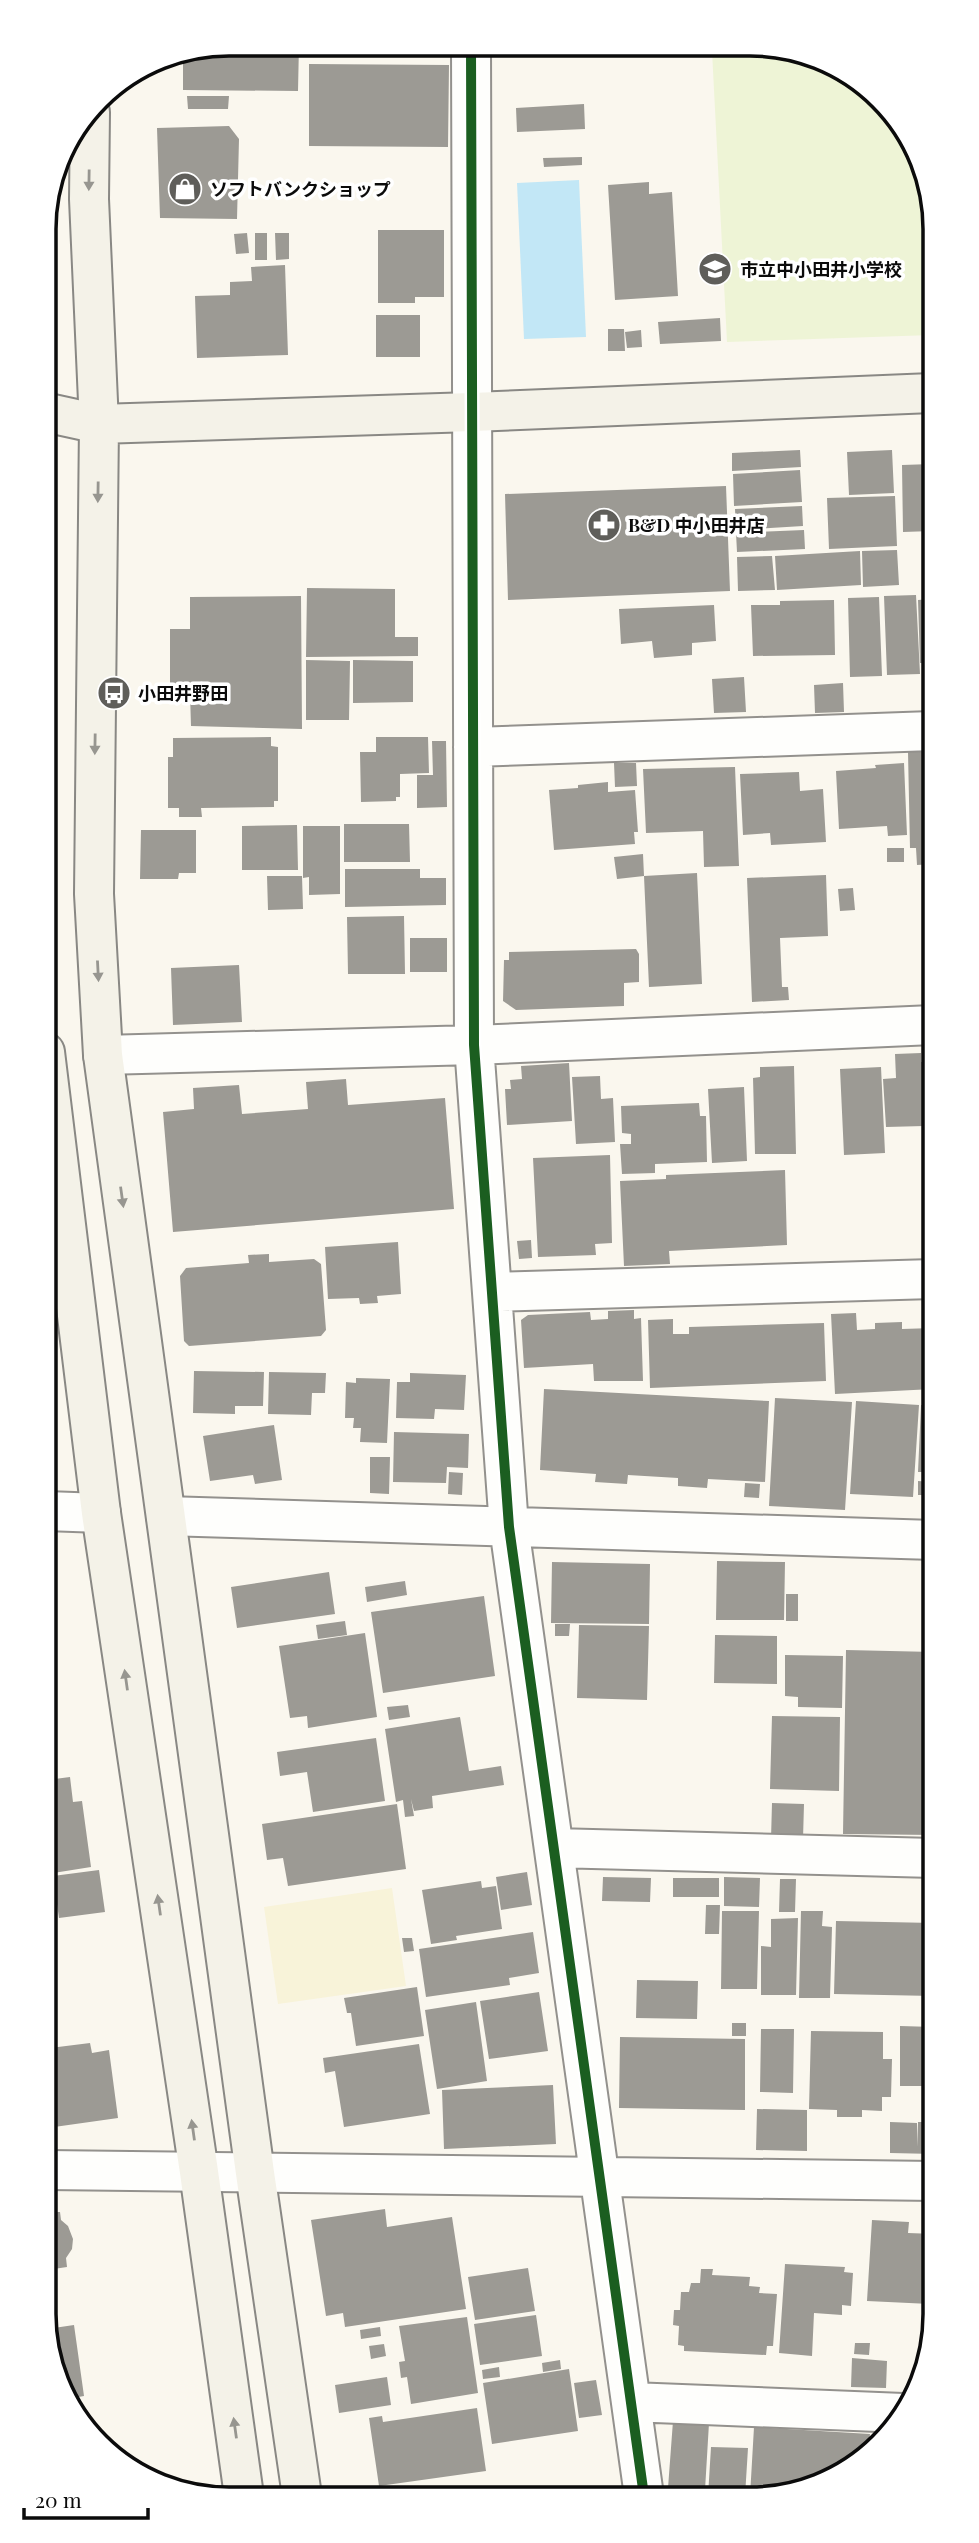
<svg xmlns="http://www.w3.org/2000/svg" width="979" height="2543" font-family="'Playfair Display','Noto Sans JP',serif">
<rect width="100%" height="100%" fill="#faf7ee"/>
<!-- farmland -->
<path fill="#f8f3d9" d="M392,1888L406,1986L278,2004L264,1907Z"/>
<!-- pitch -->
<path fill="#eef4d6" d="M787,48L881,98L932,193V335L727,342L712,51Z"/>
<!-- water -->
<path fill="#c2e7f6" d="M579,180L586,337L524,339L517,183Z"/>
<!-- building -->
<path fill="#9c9a94" d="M229,44H299L298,91L183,90V58H164Z
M311,44H327V54H311Z
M309,64L449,65L448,147L309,146Z
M187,96H229L228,109H188Z
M584,104L585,129L517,132L516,108Z
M229,126L239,139L237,219L160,218L157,128Z
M582,157V165L544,167L543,158Z
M649,182V194L672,192L678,296L615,300L608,185Z
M378,230H444V297H415V303H378Z
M247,233L249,253L236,254L234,234Z
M255,233H267V260H255Z
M275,233H289V259L276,260Z
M285,265L288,355L197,358L195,296L230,295V282L252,281L251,267Z
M376,315H420V357H376Z
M720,318L721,341L660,344L658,322Z
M608,329H624L625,351H608Z
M641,330L642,347L627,348L625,332Z
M800,450L801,467L732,471V453Z
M892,450L894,493L849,495L847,452Z
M932,464V531L903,532L902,465Z
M800,470L802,502L734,506L733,474Z
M726,486L730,591L508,600L505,494Z
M895,496L897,546L829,549L827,498Z
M802,506L803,526L736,530L735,509Z
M804,530L805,549L737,552L736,533Z
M897,550L899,585L863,587L862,551Z
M860,551L861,585L777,590L775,556Z
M772,556L775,590L738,591L737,557Z
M307,588L395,589V637H418V656L306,657Z
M916,595L920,674L887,675L884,596Z
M301,596L302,729L191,726L190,694L170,695V629H190V597Z
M879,597L882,676L850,677L848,598Z
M932,599V663H920L918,600Z
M834,600L835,655L753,656L751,605H780V601Z
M714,605L716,641L692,643V655L654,658L652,641L621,644L619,609Z
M306,660L350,661L349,720H306Z
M353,660L413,661V702L353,703Z
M744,677L746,712L714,713L712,679Z
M843,683L844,712L815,713L814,685Z
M271,737V746L278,747V801H274V807L201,808L202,817H179V808H168V757H173V738Z
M376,737H428L429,773L400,774V797H396V801L361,802L360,752H376Z
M432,741H446L447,807L417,808V775H433Z
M932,751L933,864L917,865L916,848H910L908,752Z
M614,763H636L637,786L615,787Z
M904,763L907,835L888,836L887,826L839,829L836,771L876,768L875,765Z
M735,767L739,866L704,867L703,831L646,833L643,769Z
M799,772L800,791L823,789L826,842L771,845L770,833L743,835L740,774Z
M608,782V792L635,790L638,832H634L635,844L554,850L549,790L578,788V785Z
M344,824H409L410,862H344Z
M297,825L298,870H242V826Z
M303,826H340V894L309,895V877L303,878Z
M141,830H196V873H179L178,879H140Z
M887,848H904V862H887Z
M643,854L644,876L697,873L702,984L649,987L644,876L617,879L614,857Z
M345,869H420V878H446V905L345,907Z
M826,875L828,936L780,938L782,987H788L789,1000L752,1002L747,878Z
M267,876H302L303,909L268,910Z
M853,888L855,910L840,911L838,889Z
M404,916L405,974H348L347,917Z
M410,938H447V972H410Z
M636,949L639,954V982L624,983V1006L516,1010L503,1001L504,960H509V952Z
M239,965L242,1022L173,1025L171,968Z
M921,1053V1062L933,1061V1109H924V1126L886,1127L883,1079L896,1078L895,1054Z
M569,1063L572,1121L507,1125L505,1089H511L510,1080L522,1079L521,1066Z
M794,1066L796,1154H755L753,1078L760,1077V1067Z
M881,1067L885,1153L844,1155L840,1069Z
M600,1076L601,1099L613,1098L615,1142L576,1144L572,1077Z
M346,1079L348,1105L445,1098L454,1209L173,1232L163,1112L194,1109L193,1088L239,1085L242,1114L308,1109L306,1082Z
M744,1087L747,1161L712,1163L708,1089Z
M699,1103L700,1116H706L707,1162L655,1164V1173L622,1174L620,1144H631V1134L622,1133L621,1106Z
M924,1132L933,1133V1155L923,1154Z
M610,1155L612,1243L595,1244L596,1255L538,1257L533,1158Z
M785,1170L787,1245L669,1251L670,1264L624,1266L620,1181L666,1179V1175Z
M531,1240L532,1258L519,1259L517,1241Z
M398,1242L401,1294L377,1296L378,1303L360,1304L359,1298L328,1299L325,1247Z
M269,1254V1262L314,1259L321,1264L326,1330L321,1336L189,1346L184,1341L180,1276L186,1268L249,1263L248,1255Z
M634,1310V1319L641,1318L643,1381H594L593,1364L524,1368L521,1320L528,1315L590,1312L591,1320L608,1319V1311Z
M856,1313L857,1330L875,1329V1323L902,1322V1329L933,1328V1389L835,1394L831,1314Z
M673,1319V1334H689V1327L824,1323L826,1381L650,1388L648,1320Z
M194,1371L264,1372L263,1406H235V1414L193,1413Z
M269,1372L326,1373L325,1393H312L311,1415L268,1414Z
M410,1373L466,1375L464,1410L435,1409L434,1419L396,1418L397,1382H410Z
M356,1378L390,1379L387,1443L360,1442L361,1428H353L354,1418H345L346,1382L356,1383Z
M544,1389L769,1401L765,1482L708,1479L707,1488L678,1486V1478L628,1475L627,1484L595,1482L596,1474L540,1470Z
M775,1398L852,1402L845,1510L769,1506Z
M856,1401L919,1405L913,1497L850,1494Z
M921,1405L933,1406L934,1472H918Z
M274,1425L282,1480L255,1484L253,1475L210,1481L203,1436Z
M394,1432L469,1434L468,1468L447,1467L446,1483L393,1482Z
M370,1457H390L389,1494L370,1493Z
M449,1472L463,1473L462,1495L448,1494Z
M918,1481L931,1482L930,1495H918Z
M745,1483L760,1484L759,1498L744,1497Z
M717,1561L785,1562L784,1620H716Z
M552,1562L650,1564L649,1624L551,1623Z
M329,1572L335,1614L237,1628L231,1587Z
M405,1581L407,1595L367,1602L365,1587Z
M786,1594H798V1621H786Z
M484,1596L495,1676L383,1693L371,1612Z
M345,1621L347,1635L318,1639L316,1625Z
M555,1624H570L569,1636H555Z
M579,1625L649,1626L647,1700L577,1698Z
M365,1633L377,1717L308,1728L307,1716L290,1718L279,1646Z
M715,1635L777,1636V1684L714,1683Z
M846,1650L934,1652V1835L843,1834Z
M785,1655L843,1656L842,1708L798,1707V1697L785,1696Z
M408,1705L410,1717L389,1720L387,1707Z
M772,1716L840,1717L839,1791L770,1789Z
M460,1717L469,1771L501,1766L504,1785L432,1796L433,1808L414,1811L411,1799L414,1816L405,1817L403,1800L396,1802L385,1729Z
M376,1738L385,1801L313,1812L307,1772L280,1776L277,1752Z
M70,1777L73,1802L82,1801L91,1867L47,1874V1780Z
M772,1803L804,1804L803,1839H771Z
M397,1804L406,1869L288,1886L283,1858L267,1860L262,1824Z
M99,1870L105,1912L59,1918L53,1876Z
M527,1872L532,1905L501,1910L496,1877Z
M603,1877L651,1878L650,1902L602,1901Z
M724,1877L760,1878L759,1907L724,1906Z
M673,1878H719V1897H673Z
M780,1879H796L795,1912H779Z
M481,1881L482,1888L496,1886L502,1929L456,1936L457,1940L431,1944L422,1890Z
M706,1905H720L719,1934H705Z
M722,1911H759L757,1989H721Z
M801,1911H823L822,1926L832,1927L830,1998H799Z
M798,1918L796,1995H761V1946L771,1947V1919Z
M836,1921L934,1923V1996L834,1994Z
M533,1932L539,1973L509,1978L510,1985L426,1997L419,1949Z
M402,1938H412L414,1951L404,1952Z
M637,1980L698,1981L697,2019L636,2018Z
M417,1987L424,2036L356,2046L351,2013H347L344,1998Z
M539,1992L548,2051L489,2059L480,2001Z
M476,2002L487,2081L437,2089L425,2010Z
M732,2023H746V2036H732Z
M900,2026L934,2027L935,2086H900Z
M761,2029H794L793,2093L760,2092Z
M811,2031L883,2032V2059H892L891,2097H882V2111L862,2110V2117H837V2110L809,2109Z
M620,2037L745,2039V2110L619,2108Z
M90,2043L92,2053L109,2050L118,2118L47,2128V2059H51L50,2048Z
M419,2044L430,2114L344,2127L335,2071L325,2073L323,2058Z
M553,2085L556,2144L444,2149L442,2090Z
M757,2109L807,2110V2151L756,2150Z
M890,2122L917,2123L918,2147V2122H935V2154L890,2153Z
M385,2209L387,2227L452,2217L466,2309L345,2327L343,2313L326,2316L311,2220Z
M47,2212H60L61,2220L68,2226L73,2239L72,2249L66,2258L67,2267L47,2270Z
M872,2220L909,2222L908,2233L935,2234L930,2304L867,2301Z
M785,2264L845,2267L844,2272L853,2273L851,2306L842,2305V2315L814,2313L812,2356L779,2353Z
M528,2268L535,2311L475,2320L468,2277Z
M701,2269H713L712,2275L750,2277L749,2286L760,2287L759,2293L777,2294L773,2346H767L766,2355L684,2351V2346L678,2345L679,2326L673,2325L674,2310H680L681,2292H689L691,2283H700Z
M536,2315L542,2356L480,2365L474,2324Z
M467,2317L478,2393L411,2404L407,2377L401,2378L399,2362L405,2361L399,2326Z
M74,2325L84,2396L73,2398L47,2350V2329Z
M380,2327L381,2336L361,2339L360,2330Z
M855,2343H870L869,2355L854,2354Z
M384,2344L386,2356L371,2359L369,2346Z
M852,2358L887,2361L886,2388L851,2387Z
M560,2360L561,2369L543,2372L542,2363Z
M499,2367L500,2377L483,2379L482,2370Z
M569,2369L578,2431L492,2444L483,2383Z
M387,2377L391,2405L339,2413L335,2385Z
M596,2380L602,2415L579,2418L574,2383Z
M477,2408L486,2471L379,2486L369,2418L382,2416L383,2422Z
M673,2421L709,2423L705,2490L668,2488Z
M754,2427L870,2434L868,2453L843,2474L786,2496H750Z
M711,2447L748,2448L745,2496H708Z"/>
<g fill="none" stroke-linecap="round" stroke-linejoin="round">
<defs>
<path id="street" d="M471,45L474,1045L509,1527L644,2496
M473,747L932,731
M103,1055L474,1045L933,1025
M492,1292L933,1279
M46,1511L101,1513
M166,1516L934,1540
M554,1848L934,1858
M47,2170L935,2181
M631,2402L903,2413"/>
<path id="secondary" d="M90,112L89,199L99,424L94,894L103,1055L255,2173L302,2496
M44,412L99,424L472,412L932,393
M45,1052L101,1513L199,2172L244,2496"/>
</defs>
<!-- street casing -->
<use href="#street" stroke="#93918d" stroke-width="42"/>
<!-- secondary casing -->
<use href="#secondary" stroke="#898884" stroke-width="42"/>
<!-- street -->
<use href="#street" stroke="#fefefc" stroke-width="38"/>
<!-- secondary -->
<use href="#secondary" stroke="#f4f2e8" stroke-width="38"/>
<defs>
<path id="cycleway" d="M471,45L474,1045L509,1527L644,2496"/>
</defs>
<!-- cycleway casing -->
<use href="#cycleway" stroke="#fff" stroke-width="15"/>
<!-- cycleway -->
<use href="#cycleway" stroke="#1b5e20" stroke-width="10"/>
</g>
<!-- one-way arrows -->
<defs><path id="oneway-solid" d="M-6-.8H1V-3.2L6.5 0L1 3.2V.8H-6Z" transform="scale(1.75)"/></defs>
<g fill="#979690">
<use href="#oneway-solid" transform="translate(89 180) rotate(91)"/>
<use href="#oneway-solid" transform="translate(98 492) rotate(91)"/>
<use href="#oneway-solid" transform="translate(95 744) rotate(91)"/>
<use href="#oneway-solid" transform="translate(98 971) rotate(87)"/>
<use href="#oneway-solid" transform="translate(122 1197) rotate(82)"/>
<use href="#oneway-solid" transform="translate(126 1680) rotate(-98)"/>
<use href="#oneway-solid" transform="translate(159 1905) rotate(-98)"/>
<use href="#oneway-solid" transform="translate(193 2130) rotate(-98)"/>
<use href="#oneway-solid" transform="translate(235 2428) rotate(-98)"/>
</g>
<!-- icons -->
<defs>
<symbol id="shop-disc" viewBox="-11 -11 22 22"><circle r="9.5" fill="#5f5e5a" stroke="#fff"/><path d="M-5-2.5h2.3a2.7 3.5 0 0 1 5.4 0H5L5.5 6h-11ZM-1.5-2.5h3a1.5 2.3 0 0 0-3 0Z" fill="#fff"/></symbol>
<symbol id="school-disc" viewBox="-11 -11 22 22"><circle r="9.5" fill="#5f5e5a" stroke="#fff"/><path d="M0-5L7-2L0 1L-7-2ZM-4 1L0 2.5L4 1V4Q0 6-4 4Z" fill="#fff"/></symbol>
<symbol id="pharmacy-disc" viewBox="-11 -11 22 22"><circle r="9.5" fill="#5f5e5a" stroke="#fff"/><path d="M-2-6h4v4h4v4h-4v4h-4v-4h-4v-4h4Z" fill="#fff"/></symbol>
<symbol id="bus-disc" viewBox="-11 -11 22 22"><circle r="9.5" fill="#5f5e5a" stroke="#fff"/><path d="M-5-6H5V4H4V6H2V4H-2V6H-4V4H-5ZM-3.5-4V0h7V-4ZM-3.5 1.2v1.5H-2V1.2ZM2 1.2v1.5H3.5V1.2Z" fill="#fff"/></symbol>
</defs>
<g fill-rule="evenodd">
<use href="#shop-disc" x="166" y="170" width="38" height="38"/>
<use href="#school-disc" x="696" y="250" width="38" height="38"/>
<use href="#pharmacy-disc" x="585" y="506" width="38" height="38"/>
<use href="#bus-disc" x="95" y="674" width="38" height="38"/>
</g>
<g text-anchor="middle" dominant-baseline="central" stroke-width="7" stroke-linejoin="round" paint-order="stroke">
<!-- poi labels -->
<g font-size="18" font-weight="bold" fill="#0b0b0b" stroke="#fff" text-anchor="start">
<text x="210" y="189">ソフトバンクショップ</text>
<text x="740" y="269">市立中小田井小学校</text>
<text x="628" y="525">B&amp;D 中小田井店</text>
<text x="138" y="693">小田井野田</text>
</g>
</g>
<!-- crop -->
<path d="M0 0H979V2543H0ZM229 56H750A173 173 0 0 1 923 229V2314A173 173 0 0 1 750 2487H229A173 173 0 0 1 56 2314V229A173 173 0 0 1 229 56Z" fill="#fff" fill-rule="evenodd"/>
<path fill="none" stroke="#0b0b0b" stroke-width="3.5" d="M229 56H750A173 173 0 0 1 923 229V2314A173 173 0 0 1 750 2487H229A173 173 0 0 1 56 2314V229A173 173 0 0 1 229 56Z"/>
<!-- scale -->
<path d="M24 2508v10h124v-10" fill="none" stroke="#0b0b0b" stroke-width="3.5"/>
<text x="35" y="2508" font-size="21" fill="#0b0b0b" stroke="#ffffff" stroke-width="5" paint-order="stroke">20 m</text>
</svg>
